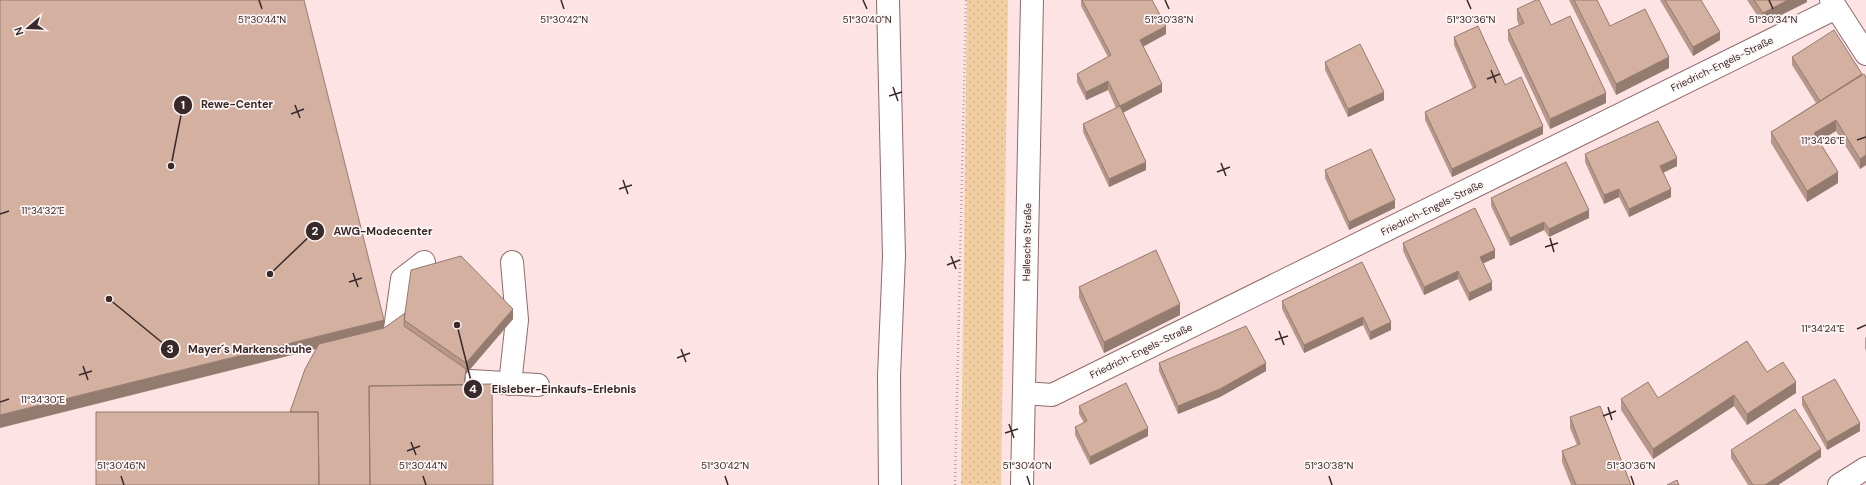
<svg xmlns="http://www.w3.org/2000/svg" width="1866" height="485" font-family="'DM Sans',sans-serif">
<defs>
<pattern id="grass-dots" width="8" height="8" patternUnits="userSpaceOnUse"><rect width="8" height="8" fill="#f1cfa3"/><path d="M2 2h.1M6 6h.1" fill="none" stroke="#cfb28c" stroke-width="1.8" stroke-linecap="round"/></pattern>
</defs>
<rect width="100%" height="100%" fill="#fde3e3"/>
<!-- grass -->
<path fill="url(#grass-dots)" d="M967,0H1008L1001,485H961Z"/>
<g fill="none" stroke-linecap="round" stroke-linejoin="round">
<defs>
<path id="minor" d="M888,0L894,256L889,376L890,485
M1831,0L1866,54
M387,346L394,336L402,279L424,262
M436,379L538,385
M510,384L517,320L512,262
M1024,393L1052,395L1836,8
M1839,485L1866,468"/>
<path id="major" d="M1022,485L1032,0"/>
</defs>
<!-- minor casing -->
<use href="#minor" stroke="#8f6a6b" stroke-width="24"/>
<!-- major casing -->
<use href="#major" stroke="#8f6a6b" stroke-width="24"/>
<!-- path -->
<path stroke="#b9a2a3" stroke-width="2.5" stroke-dasharray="1 3" stroke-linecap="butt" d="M955,485L966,0"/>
<!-- minor -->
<use href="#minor" stroke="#fff" stroke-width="22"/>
<!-- major -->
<use href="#major" stroke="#fff" stroke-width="22"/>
</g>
<!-- wall -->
<path fill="#b6978a" d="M1081,0H1152L1166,34L1143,47L1162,92L1123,113L1146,170L1109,187L1083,132V124L1116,108L1108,90L1086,100L1077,82V74L1108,57L1081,6Z
M1569,0H1597L1610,26L1669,68L1616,95Z
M1660,0H1701L1720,40L1693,56Z
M1747,0H1807V2L1763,24Z
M1517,9L1551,25L1606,103L1550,129L1508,40V30L1519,25L1517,20Z
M1454,37L1505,85L1543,134L1452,177L1425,120V112L1473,89L1454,45Z
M1792,57L1862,74L1866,78V165L1860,169L1836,131L1819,141L1838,183L1807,202L1771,143V132L1816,103L1792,65Z
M1325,62L1384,100L1348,117L1325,70Z
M1585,154L1677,166L1663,173L1671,197L1629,217L1619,197L1604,204L1585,162Z
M1325,170L1395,208L1349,230L1325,178Z
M1491,198L1589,218L1549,237L1544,230L1510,246L1491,206Z
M1403,243L1495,258L1483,263L1492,290L1469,301L1458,279L1424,295L1403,251Z
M1362,262L1391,330L1370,340L1363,325L1304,353L1282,309V301Z
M1079,287L1180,315L1104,353L1079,298Z
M405,313L513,319L466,374L465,385L290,412L384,328Z
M1866,337V351L1865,348V338Z
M1159,363L1266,371L1220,397L1178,414L1159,371Z
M1767,372L1796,393L1747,425L1734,406L1653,459L1621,410V399L1658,398Z
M1802,397L1860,431L1827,450L1802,405Z
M1079,406L1148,436L1090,465L1075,435V427L1084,423L1079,414Z
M1570,417L1631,485H1571L1562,462V451L1577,445L1570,428Z
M1731,450L1821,457L1778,485H1748L1731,458Z"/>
<!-- shaded-wall -->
<path fill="#947b70" d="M1788,0H1807V2L1763,24V13Z
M1166,26V34L1140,48V40Z
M1720,32V40L1693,56V47Z
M1669,57V68L1616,95V84Z
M1108,81V90L1086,100V92Z
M1162,84V92L1120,114V106Z
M1384,92V100L1348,117V109Z
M1606,93V103L1550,129V119Z
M1836,120V131L1814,144V133Z
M1543,126V134L1452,177V169Z
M1866,155V165L1860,169V159Z
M1677,158V166L1660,174V166Z
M1146,162V170L1109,187V179Z
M1838,172V183L1807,202V191Z
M1619,189V197L1604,204V195Z
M1671,189V197L1629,217V209Z
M1395,200V208L1349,230V222Z
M1589,210V218L1549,237V229Z
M1544,222V230L1510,246V238Z
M1495,250V258L1480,265V257Z
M1458,271V279L1424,295V287Z
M1492,282V290L1469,301V293Z
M1180,304V315L1104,353V342Z
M513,309V319L466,374L463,397V393L466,369V363Z
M1363,317V325L1304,353V345Z
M384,320V332L0,428V415Z
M1391,322V330L1370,340V332Z
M1266,363V371L1220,397L1178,414V406Z
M1796,382V393L1747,425V414Z
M1734,395V406L1653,459V449Z
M1860,423V431L1827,450V442Z
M1148,428V436L1090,465V457Z
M1821,449V457L1778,485H1765Z"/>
<!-- building -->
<path fill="#d4b0a0" stroke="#947b70" d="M0,0H304L384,320L0,415Z
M1082,0H1152L1166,26L1140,40L1162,84L1120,106L1108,81L1086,92L1077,74L1111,55Z
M1536,0H1539L1551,25L1570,16L1606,93L1550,119L1508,30L1524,23L1517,9Z
M1574,0H1597L1610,26L1645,9L1669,57L1616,84Z
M1665,0H1701L1720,32L1693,47Z
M1754,0H1788L1763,13Z
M1478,26L1505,85L1521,77L1543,126L1452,169L1425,112L1476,87L1454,37Z
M1834,30L1862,74L1820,101L1792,57Z
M1360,44L1384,92L1348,109L1325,62Z
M1864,74L1866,78V155L1860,159L1836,120L1814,133L1838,172L1807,191L1771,132Z
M1120,106L1146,162L1109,179L1083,124Z
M1658,121L1677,158L1660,166L1671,189L1629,209L1619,189L1604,195L1585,154Z
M1371,149L1395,200L1349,222L1325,170Z
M1566,162L1589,210L1549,229L1544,222L1510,238L1491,198Z
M1475,208L1495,250L1480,257L1492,282L1469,293L1458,271L1424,287L1403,243Z
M1156,250L1180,304L1104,342L1079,287Z
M461,256L513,309L466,363L404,320L411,270Z
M1362,262L1391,322L1370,332L1363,317L1304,345L1282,301Z
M405,313L404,326L466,369L464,385L369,386L370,485H319L318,412H290L305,369L319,344L384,328Z
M1246,326L1266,363L1220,389L1178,406L1159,363Z
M1747,341L1767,372L1783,362L1796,382L1747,414L1734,395L1653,449L1621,399L1648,382L1658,398Z
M1835,379L1860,423L1827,442L1802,397Z
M1126,383L1148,428L1090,457L1075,427L1087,421L1079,406Z
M492,384L493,485H370L369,386Z
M1600,406L1631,485H1576L1562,451L1580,444L1570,417Z
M1795,409L1821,449L1765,485H1753L1731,450Z
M96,412H318L319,485H96Z
M1677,480L1679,485H1667Z"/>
<!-- ticks -->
<path fill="none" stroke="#39292a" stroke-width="1.5" d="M259,0L262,9M561,0L564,9M863,0L867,9M1165,0L1169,9M1467,0L1471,9M1769,0L1773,9M1491,70L1496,83M1487,79L1500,74M893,87L898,101M889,96L902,92M295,105L300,118M291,114L304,109M1857,140L1866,137M1221,163L1226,176M1217,172L1230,167M623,180L628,194M619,189L632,185M0,214L9,211M1550,238L1554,252M1545,247L1558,243M951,256L956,269M947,265L960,260M353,273L358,287M349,282L362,278M1857,329L1866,325M1279,331L1284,345M1275,340L1288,336M681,349L686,362M677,358L690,353M83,366L88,380M79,375L92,371M0,402L9,399M1608,407L1612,420M1603,416L1616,411M1009,424L1014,438M1005,433L1018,429M411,442L416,455M407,451L420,446M121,476L124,485M423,476L426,485M725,476L728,485M1027,476L1030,485M1329,476L1332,485M1631,476L1634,485"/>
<g text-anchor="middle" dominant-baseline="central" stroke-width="3.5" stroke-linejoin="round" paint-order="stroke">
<!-- street labels -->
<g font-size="10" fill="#39292a" stroke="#fef5f5">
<text transform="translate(1722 64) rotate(-26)">Friedrich-Engels-Straße</text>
<text transform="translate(1432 208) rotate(-26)">Friedrich-Engels-Straße</text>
<text transform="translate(1027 242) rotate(-89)">Hallesche Straße</text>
<text transform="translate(1141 351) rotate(-26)">Friedrich-Engels-Straße</text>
</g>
</g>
<g font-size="10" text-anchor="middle" fill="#39292a" stroke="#fef5f5" stroke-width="3.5" stroke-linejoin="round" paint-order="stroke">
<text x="262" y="23">51°30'44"N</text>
<text x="564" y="23">51°30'42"N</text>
<text x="867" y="23">51°30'40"N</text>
<text x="1169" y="23">51°30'38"N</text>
<text x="1471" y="23">51°30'36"N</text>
<text x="1773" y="23">51°30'34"N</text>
<text x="1823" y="144">11°34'26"E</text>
<text x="43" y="214">11°34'32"E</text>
<text x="1823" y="332">11°34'24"E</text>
<text x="43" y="403">11°34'30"E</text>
<text x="121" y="469">51°30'46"N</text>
<text x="423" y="469">51°30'44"N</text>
<text x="725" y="469">51°30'42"N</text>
<text x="1027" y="469">51°30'40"N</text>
<text x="1329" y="469">51°30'38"N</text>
<text x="1631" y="469">51°30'36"N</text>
</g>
<!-- callouts -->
<path fill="none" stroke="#39292a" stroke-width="1.5" d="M171 166L183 105M270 274L315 231M109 299L170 349M457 325L473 389"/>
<g fill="#39292a" stroke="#fef5f5" stroke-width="1.5">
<circle cx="171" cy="166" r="4"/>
<circle cx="270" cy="274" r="4"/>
<circle cx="109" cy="299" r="4"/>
<circle cx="457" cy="325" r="4"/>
<circle cx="183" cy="105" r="10"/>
<circle cx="315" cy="231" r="10"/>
<circle cx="170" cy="349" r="10"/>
<circle cx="473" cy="389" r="10"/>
</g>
<g font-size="12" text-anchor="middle" font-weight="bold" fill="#fff">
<text x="183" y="109">1</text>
<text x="315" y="235">2</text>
<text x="170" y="353">3</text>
<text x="473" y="393">4</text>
</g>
<g font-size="11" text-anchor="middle" font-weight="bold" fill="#39292a" stroke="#fef5f5" stroke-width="3.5" stroke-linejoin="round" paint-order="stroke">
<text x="237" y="108">Rewe-Center</text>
<text x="383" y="235">AWG-Modecenter</text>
<text x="250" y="353">Mayer´s Markenschuhe</text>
<text x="564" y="393">Eisleber-Einkaufs-Erlebnis</text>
</g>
<!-- north arrow -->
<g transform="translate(28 28) rotate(251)" stroke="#fef5f5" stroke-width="3" paint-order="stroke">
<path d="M0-3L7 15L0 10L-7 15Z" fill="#39292a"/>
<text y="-6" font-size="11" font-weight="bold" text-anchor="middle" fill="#39292a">N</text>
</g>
</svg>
